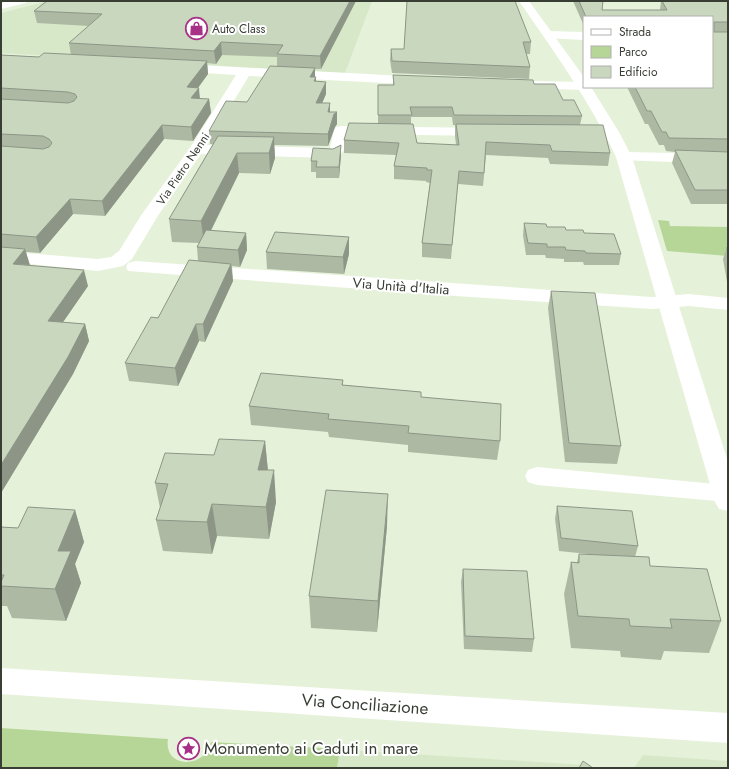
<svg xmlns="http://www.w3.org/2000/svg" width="729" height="769" font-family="Jost,sans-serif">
<rect width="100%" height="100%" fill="#e5f2d9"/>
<!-- built -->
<path fill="#d7e8c8" d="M48,1H372L345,73L1,53V13Z
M340,749L363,751L586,765L584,768H337Z
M643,755L728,761V768H634Z"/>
<!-- green -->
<path fill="#b6d697" d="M658,220L669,221L670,226L728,227V256L667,251Z
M1,728L168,739C163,769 206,769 211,742L340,749L337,768H1Z"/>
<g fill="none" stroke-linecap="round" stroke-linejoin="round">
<!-- minor -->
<path fill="#fff" fill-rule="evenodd" d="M549,31L584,32V40L545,38L543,35L545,32Z
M178,64L423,77L428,78L430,81L428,84L423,85L249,76L207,145L330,148L334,130L336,127L341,126L485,128L490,129L492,132L490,135L485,136L348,134C345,149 346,154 330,158L201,154L159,214L132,259L123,266L98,271L1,261V251L98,259L111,257L119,251L142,214L190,148L236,75L173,71L172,68L173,65Z
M527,81L584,82V87H590L584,90L522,88L520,85L522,82Z
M624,152L728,154V164L619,160L616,157L619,154Z
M135,261L652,297L689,294L728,298V310L689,306L652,309L440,295L128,271L126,267L128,263Z
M537,467L726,485L728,486V502L537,485L528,482L525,476L528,470Z
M1,668L728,713V743L1,694Z"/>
<!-- tertiary -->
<path fill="#fff" fill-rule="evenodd" d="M519,1H529L584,77V87H591L619,132L632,157L728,462V511L719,509L715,502L616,157C590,101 554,52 519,1Z"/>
<!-- primary -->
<path fill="#fff" fill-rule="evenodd" d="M8,1H27L26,3L1,9V3Z"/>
</g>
<!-- wall -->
<path fill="#aeb9a4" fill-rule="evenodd" d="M356,1L321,69H315V77L316,82H326V94L322,103L330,112L337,124L335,127L328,146L274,145L275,158L270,174L239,173L211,231L246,233L247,250L240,267L232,266L233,281L205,342L199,341L178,386L129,381L125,363L198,261L197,247L199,243L172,242L169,219L213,144H210L209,131L247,102L277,66V57L222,55L216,64L207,63L208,74L198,88L200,99H209L211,113L193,141L164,139L105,216L73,214L40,253L26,252L29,265L88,286L63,322L85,324L89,341L73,374L1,493V55L39,57L71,55L69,43L89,26L37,23L34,11Z
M407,1L531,42L530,54H526L530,67L529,79L392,73L390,60L391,49H404Z
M573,1H603L602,10H660L661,1H728V204H691L672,163L675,152L666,151L664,145H659L648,124H645L627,87H712V17H584V26Z
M393,75L534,84L563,100L582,116L580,125L610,153L608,166L550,164L548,158L486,155L483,186L458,184L451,259L422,257V243L430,183L426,182V181L394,179V166L396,155L344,153V140L378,123V85H393ZM411,117H452L453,125H455V136L456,145L417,143L411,124Z
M341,145V155L339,178H316V172H311V161L333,149Z
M524,223L547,227L584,233L621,254L619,265H584L583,262H564V259L546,258L545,255H526L523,235Z
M349,237V254L344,274L267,269L266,252Z
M727,247L728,248V282H727L723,259Z
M551,291L621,446L617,464L565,462L548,308Z
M343,380V385L421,392V397L500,441L497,460L408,452V445L329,437L328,432L251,425L249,406Z
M265,441L268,470L276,502L269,539L217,536L212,554L163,551L156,520L160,508L155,483L214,455Z
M557,506L638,546L635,557L650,566L721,621L709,653L664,651L661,660L621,657L620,651L571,648L564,594L571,562H577L579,554L598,555L559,551L555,519Z
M75,510L84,542L75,564L81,583L66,621L12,618L7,606H1V527L18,528Z
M387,526L377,632L311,628L309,596Z
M463,569L534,639L532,652L464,649L461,582Z"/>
<!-- shaded-wall -->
<path fill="#8d9686" d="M350,1H356L321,69L320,56Z
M221,42L222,55L216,64L214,51Z
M207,61L208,74L189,100L187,87Z
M315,68V79L316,77V89L310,77Z
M326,82V94L317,115L316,103Z
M199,88L200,101L191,98Z
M209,99L211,113L193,141L191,127Z
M330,103V115L328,112Z
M337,112V124L335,127L328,146V134L334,114Z
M162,125L164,139L105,216L102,201Z
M274,137L275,158L270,174L269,153Z
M341,145V155L339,178V167Z
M237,153L239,173L204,244L201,221Z
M70,199L73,214L40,253L36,237Z
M246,233L247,250L240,267L238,250Z
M349,237V254L344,274L343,257Z
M25,249L30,265L13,264Z
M231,264L233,281L205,342L203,324Z
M84,270L88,286L52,338L48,321Z
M85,324L89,341L73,374L1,493V465Z
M196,324L199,341L178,386L175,368Z
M265,441L268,472L258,470Z
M274,470L276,502L269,539L266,507Z
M388,494L387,526L377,632L378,601Z
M212,504L217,536L212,554L207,522Z
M75,510L84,542L75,564L81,583L66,621L55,589L58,551Z"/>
<!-- building -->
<path fill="#cad7bf" stroke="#8d9686" d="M47,1H350L320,56L277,54L283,45L221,42L214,51L69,43L102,14L34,11Z
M407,1H515L531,42H523L530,67L392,61L391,49H404Z
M579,1H603L602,10H667L662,1H728V22H714V32H728V139L669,138L666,132H662L651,111H647L635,87H712V17H586Z
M44,53L207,61L187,87L199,88L191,98L209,99L191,127L162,125L102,201L70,199L36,237L1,234V146L43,149L49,147L52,143L49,139L43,136L1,134V99L68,103L74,101L77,97L75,94L68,92L1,88V55L39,57Z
M270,66L315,68L310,77H316L314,81L326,82L316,103H330L328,112H337L334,114L328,134L209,131L226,101L247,102Z
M393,75L533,80L534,84H555L563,100H574L582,116L454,115L452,107H410L412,115H378V85H394Z
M349,123L413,124L417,143L459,145L456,124L603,125L610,153L552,151L550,145L486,142L484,173L459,171L452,245L422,243L432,170H427V168L394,166L399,143L344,140Z
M218,136L274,137L269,153H237L201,221L169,219Z
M341,145L339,167H316L317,161H311L313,148L333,149Z
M675,150L728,152V190H695Z
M524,223L546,224L547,227H565L566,230H583L584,233L614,234L621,254L586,253L585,251L566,250L565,247H547V244L528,243Z
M206,230L246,233L238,250L197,247Z
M275,232L349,237L343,257L266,252Z
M1,247L25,249L13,264L84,270L48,321L85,324L68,357L1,465Z
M727,247L728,248V256Z
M189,260L231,264L203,324H196L175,368L125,363L151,317L158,318Z
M551,291L595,293L621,446L569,443Z
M261,373L343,380L342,385L421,392V397L501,404L500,441L408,433L409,426L328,419L329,414L249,406Z
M219,439L265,441L258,470H274L266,507L212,504L207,522L156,520L168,484L155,483L165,453L214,455Z
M326,490L388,494L378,601L309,596Z
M557,506L632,511L638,546L561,538Z
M28,507L75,510L58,551H71L55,589L1,586V582L4,575H1V527L18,528Z
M579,554L649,557L650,566L707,569L721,621L670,619L672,628L630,626L629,619L578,616L571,562L579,563Z
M463,569L527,571L534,639L465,636Z
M583,761L593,768H579Z"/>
<!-- icons -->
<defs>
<symbol id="shop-ring" viewBox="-11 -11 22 22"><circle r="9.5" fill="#fff" stroke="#a83188" stroke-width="1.5"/><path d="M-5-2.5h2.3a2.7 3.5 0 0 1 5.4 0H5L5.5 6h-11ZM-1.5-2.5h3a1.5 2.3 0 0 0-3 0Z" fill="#a83188"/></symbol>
<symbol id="sight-ring" viewBox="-11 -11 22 22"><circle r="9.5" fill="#fff" stroke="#a83188" stroke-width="1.5"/><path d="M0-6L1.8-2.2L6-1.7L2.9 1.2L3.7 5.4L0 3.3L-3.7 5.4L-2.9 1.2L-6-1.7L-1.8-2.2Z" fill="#a83188"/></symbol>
</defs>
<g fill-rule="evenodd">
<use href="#shop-ring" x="184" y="16" width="25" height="25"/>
<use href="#sight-ring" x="176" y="736" width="25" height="25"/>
</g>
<g text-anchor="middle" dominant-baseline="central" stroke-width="4" stroke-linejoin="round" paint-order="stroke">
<!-- far-poi labels -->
<g font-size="12" fill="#383e34" stroke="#fff" text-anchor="start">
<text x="212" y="29">Auto Class</text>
</g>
<!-- far-street labels -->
<g font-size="12" fill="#383e34" stroke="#fff">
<text transform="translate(183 169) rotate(-56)">Via Pietro Nenni</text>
</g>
<!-- street labels -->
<g font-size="14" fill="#383e34" stroke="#fff">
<text transform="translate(401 286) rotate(4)">Via Unità d'Italia</text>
</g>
<!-- near-street labels -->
<g font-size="17" fill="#383e34" stroke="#fff">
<text transform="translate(365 704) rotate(4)">Via Conciliazione</text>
</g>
<!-- near-poi labels -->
<g font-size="17" fill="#383e34" stroke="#fff" text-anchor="start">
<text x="204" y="748">Monumento ai Caduti in mare</text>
</g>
</g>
<!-- border -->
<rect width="729" height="769" fill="none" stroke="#383e34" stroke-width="4"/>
<!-- legend -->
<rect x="583" y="16" width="130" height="72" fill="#ffffff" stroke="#afb2ae"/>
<rect x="591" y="29" width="20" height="6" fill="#ffffff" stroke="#afb2ae"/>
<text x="619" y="36" font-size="12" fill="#383e34">Strada</text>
<rect x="591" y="46" width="20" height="12" fill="#b6d697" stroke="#afb2ae"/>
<text x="619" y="56" font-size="12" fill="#383e34">Parco</text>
<rect x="591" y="66" width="20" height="12" fill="#cad7bf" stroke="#afb2ae"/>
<text x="619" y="76" font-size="12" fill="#383e34">Edificio</text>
</svg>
